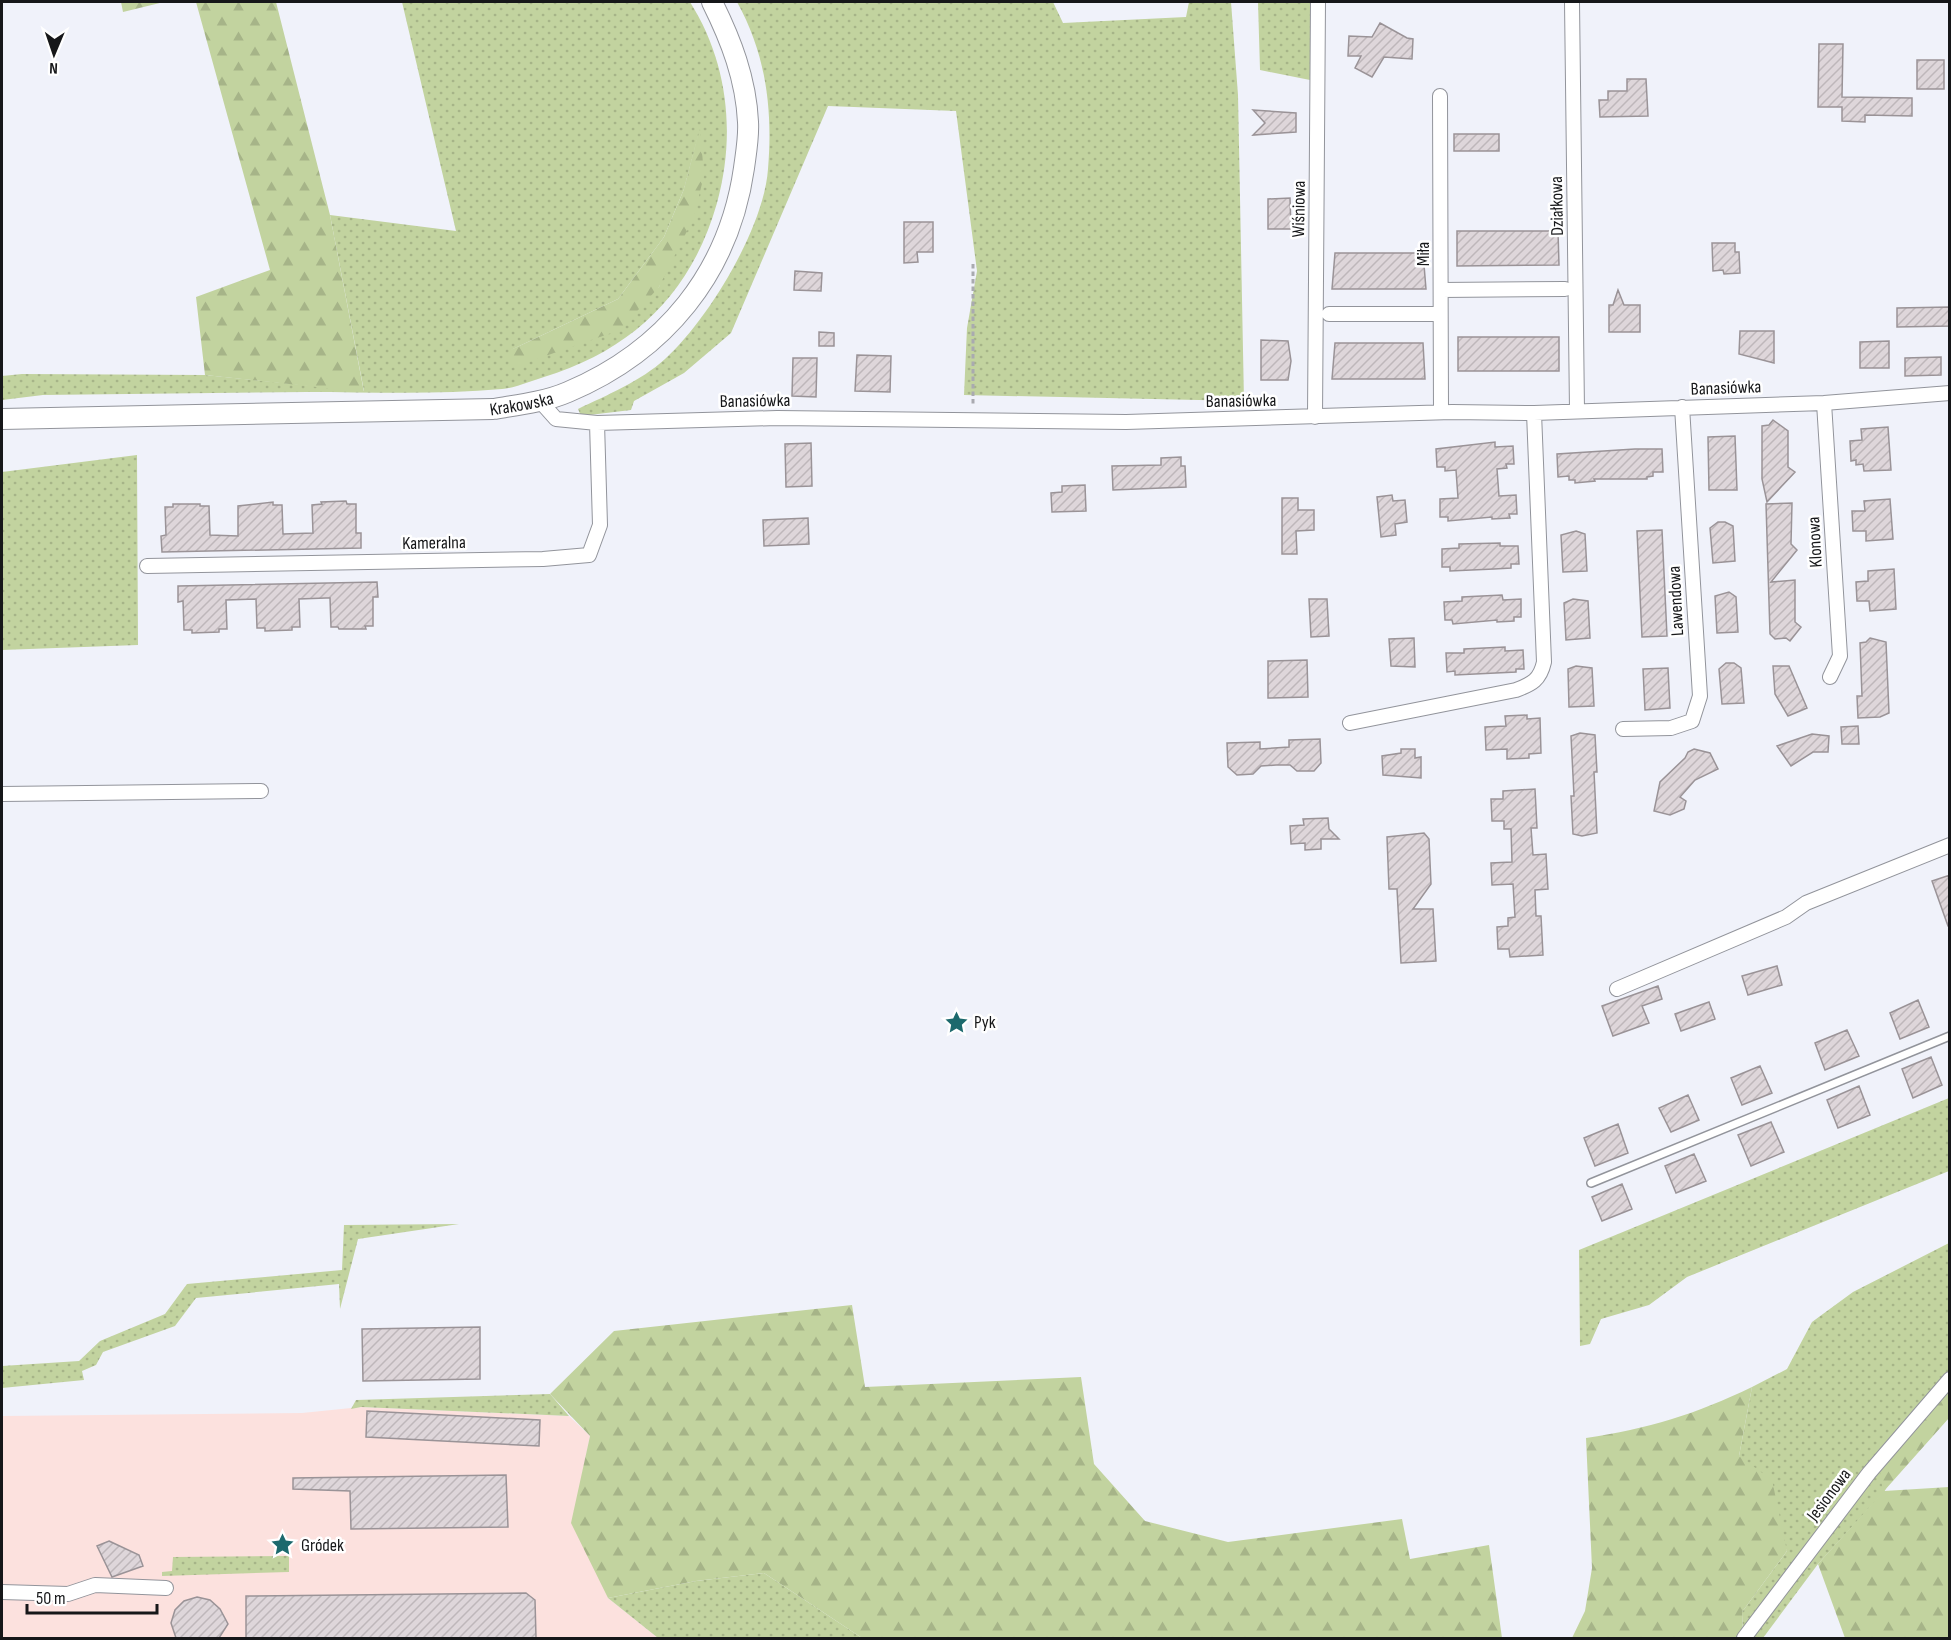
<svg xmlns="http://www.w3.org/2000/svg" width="1951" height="1640" font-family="'Sofia Sans Condensed',sans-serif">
<defs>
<pattern id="grass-dots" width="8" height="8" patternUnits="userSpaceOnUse" patternTransform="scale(1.5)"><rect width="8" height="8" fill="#c2d39f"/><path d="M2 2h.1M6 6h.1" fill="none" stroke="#a6b488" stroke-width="1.8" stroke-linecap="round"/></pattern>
<pattern id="forest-firs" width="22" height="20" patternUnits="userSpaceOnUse" patternTransform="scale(1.5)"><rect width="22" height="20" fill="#c2d39f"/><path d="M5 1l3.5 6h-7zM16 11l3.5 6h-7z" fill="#a6b488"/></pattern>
<pattern id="building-hatch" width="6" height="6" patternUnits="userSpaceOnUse" patternTransform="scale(1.5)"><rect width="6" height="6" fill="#ded6da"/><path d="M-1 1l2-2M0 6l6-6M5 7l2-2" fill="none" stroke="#beb7ba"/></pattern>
</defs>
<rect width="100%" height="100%" fill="#f0f2fa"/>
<!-- commercial -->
<path fill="#fce1de" d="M361,1407L569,1416L590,1436L582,1475L608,1598L658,1638H2V1416L302,1413Z"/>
<!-- grass -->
<path fill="url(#grass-dots)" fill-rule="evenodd" d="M402,2H690C728,62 736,134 717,203C692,292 633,350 544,377C530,381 516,388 502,389C437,395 371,392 307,392C219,393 131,394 43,395L2,400V376L22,374L205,375L364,391L330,215L456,231ZM699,132L659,287L511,350L618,299L664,237L684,189Z
M737,2H1053L1063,23L1186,17L1189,2H1231L1238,95L1244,401L964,395L967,328L977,271L956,111L828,106L731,333L684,373L634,401L631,410L581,416L578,409C607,395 641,381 665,359C708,320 764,228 768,169C773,110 766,54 737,2Z
M1258,2H1325V83L1260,70Z
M137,455L138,645L2,650V472Z
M1949,1098V1171L1687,1277L1649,1305L1601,1319L1590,1344L1580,1346L1579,1250Z
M459,1224L358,1239L340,1309L339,1284L196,1298L175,1326L103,1352L96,1365L82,1371L84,1380L2,1388V1366L79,1361L100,1341L165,1314L187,1284L342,1270L344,1225Z
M1949,1243V1381L1884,1492L1818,1564L1763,1638H1743L1742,1612L1787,1551L1739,1456L1752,1387L1787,1369L1812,1322L1853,1292Z
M550,1394L569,1416L361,1407L351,1409L356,1400Z
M289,1556V1572L162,1576V1572L172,1571L173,1557Z
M764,1573L862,1638H658L608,1598L696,1581Z"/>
<!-- forest -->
<path fill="url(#forest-firs)" d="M121,2H164L123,12Z
M196,2H276L330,215L364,392L205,375L196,297L270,270Z
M700,129L704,175L694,217L659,287L620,330L508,369L511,350L618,299L664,237L684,189Z
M852,1305L865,1387L1081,1377L1094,1464L1145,1521L1228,1542L1402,1519L1410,1559L1489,1545L1502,1638H862L764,1573L696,1581L608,1598L571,1523L590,1436L550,1394L614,1331Z
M1949,1381V1418L1884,1491L1949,1487V1638H1845L1818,1564L1883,1492L1879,1465Z
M1752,1387L1739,1456L1772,1480L1787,1551L1742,1612L1743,1638H1572L1585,1611L1592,1568L1586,1438C1648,1429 1696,1414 1752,1387Z"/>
<!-- building -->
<path fill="url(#building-hatch)" stroke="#9a9397" stroke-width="1.5" d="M1380,23L1407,38L1413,39L1412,59L1384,57L1372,77L1355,68L1361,56H1348L1349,36L1372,37Z
M1819,44H1843L1842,97L1912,98V116L1865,115V122L1842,121V107H1818Z
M1917,60H1944V89H1917Z
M1627,79H1646L1648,116L1600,117L1599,100H1608V91H1627Z
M1253,110L1296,113V132L1253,135L1265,123Z
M1454,134H1499V151H1454Z
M1290,198L1291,229H1268V199Z
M904,222H933V252H917L918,262L904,263Z
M1457,231H1558L1559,265L1457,266Z
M1712,243H1735V252H1739L1740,273L1724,274L1723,270L1713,271Z
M1335,253H1423L1426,289H1332Z
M795,271L822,273L821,291L794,290Z
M1618,290L1624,305H1640V332H1609V305H1613Z
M1950,307V326L1897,327V308Z
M1740,331H1774V363L1739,354Z
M819,332L834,333V346H819Z
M1458,337H1559V371H1458Z
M1261,340L1288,341L1291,361L1288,380H1261Z
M1889,341V368H1860V342Z
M1335,343H1423L1425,379H1332Z
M857,355L891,356L890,392L855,391Z
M1941,357V375L1905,376V358Z
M793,358H817L816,397L792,396Z
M1773,420L1788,431V467L1795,472L1767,502L1762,479V426L1769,425Z
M1888,427L1891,470L1864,471L1863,464L1856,465V460L1851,461L1850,441L1862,440L1861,429Z
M1735,436L1737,490H1709L1708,437Z
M1495,442V447L1513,446L1514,464H1506L1507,468L1497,469L1499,496L1516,495L1517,514H1509L1510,518L1492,519V517L1448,521V517H1440V499L1458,498L1456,470L1445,471V467H1437L1436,449Z
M811,443L812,486L786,487L785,444Z
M1635,449H1662L1663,472H1653V476L1647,477V479H1594L1595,481L1575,483V480H1569V476L1558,477L1557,454Z
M1181,457V466H1185L1186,487L1113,490L1112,466L1161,465V458Z
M1085,485L1086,511L1052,512L1051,493L1062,492V486Z
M1392,495L1393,501L1405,500L1407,522L1395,524L1396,535L1381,537L1377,497Z
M1282,498H1298V510H1314V530L1296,531L1297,554H1282Z
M1890,499L1893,539L1866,541V531H1853L1852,511H1865L1864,501Z
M346,501L347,504H356V533H361V548L162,552L161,536L166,535L165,507H173V504H200V506H209L210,535L238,536V506L273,502V505H282L283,534L313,533L312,505L322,504L321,502Z
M1792,503L1791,544L1797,550L1771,582L1795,580V622L1801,627L1790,641L1786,638L1775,639L1770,634L1766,504Z
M808,518L809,544L764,546L763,520Z
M1718,522H1725L1733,526L1735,561L1713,563L1710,528Z
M1662,530L1667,636L1642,637L1637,531Z
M1576,531L1585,534L1587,571L1563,572L1561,535Z
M1500,543V546H1518L1519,564H1511V568L1494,569L1450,571V567H1442V549L1459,548V544Z
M1894,569L1896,609L1870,611L1869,601H1857L1856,582L1868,581V571Z
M377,582L378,597H373V626H365L366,629H339L338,627H331L330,598H326L299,599L300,627H292V630L265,631V628H257L256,599L226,600L227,629H219V632L192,633V630H184L183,601L178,602V586Z
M1729,592L1736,597L1738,632L1717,633L1715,596Z
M1502,595L1503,600L1521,599V617H1514V621L1497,622V620L1453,624L1452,620H1445L1444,602L1462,601V597Z
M1309,599H1327L1329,636L1311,637Z
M1573,599L1588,601L1590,638L1566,640L1564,603Z
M1414,638L1415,667L1391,666L1389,639Z
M1870,638L1886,642L1889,713L1880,717L1858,718L1857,696H1862L1860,643L1866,642Z
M1505,647V651L1523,650L1524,669H1516V672L1455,675V671L1447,672L1446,653H1464V649Z
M1307,660L1308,697L1268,698V661Z
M1726,663H1734L1741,668L1744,703L1722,704L1719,669Z
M1576,666L1592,668L1594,706L1569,707L1568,669Z
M1773,666H1789L1807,708L1788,716L1775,694Z
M1668,668L1670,708L1645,710L1643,669Z
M1527,715V719L1540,718L1541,753L1529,754V758L1507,759V749L1486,750L1485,727L1506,726L1505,716Z
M1858,726L1859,744H1842L1841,727Z
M1580,733L1595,735L1597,772H1594L1597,833L1582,836L1573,834L1571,796H1574L1571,736Z
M1812,734L1829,736L1828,752H1813L1791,766L1777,746Z
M1320,739L1321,763L1314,771H1297L1290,765H1276L1261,766L1253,774L1237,775L1228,767L1227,743L1260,742V749L1274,748L1289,747V740Z
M1401,749H1415V758L1421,757V778L1383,775L1382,756L1401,753Z
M1694,749L1710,753L1718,769L1695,780L1680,797L1686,801L1684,809L1670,815L1654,811L1660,782L1685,758L1688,752Z
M1535,789L1537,828H1531L1533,855L1546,854L1547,872L1548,889L1535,890L1536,916H1541L1543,955L1510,957L1509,949H1498L1497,927L1508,926V918L1515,917L1513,884L1492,885L1491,863L1512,862L1511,829H1504V821H1492L1491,799H1503V791Z
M1328,818L1329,829L1339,839H1321V849L1305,850V843L1291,844L1290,826L1304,825L1303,819Z
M1424,833L1429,839L1431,884L1413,909H1433L1436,961L1401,963L1397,889H1389L1387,837Z
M1950,875V926H1948L1932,881Z
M1777,966L1782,985L1748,995L1742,976Z
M1658,986L1662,999L1642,1006L1649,1023L1613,1036L1602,1006Z
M1918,1000L1929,1027L1900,1039L1890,1013Z
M1709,1002L1715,1019L1681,1031L1675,1014Z
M1847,1030L1859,1056L1825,1070L1815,1043Z
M1931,1057L1942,1085L1913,1098L1902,1069Z
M1760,1066L1772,1093L1742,1105L1731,1078Z
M1859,1086L1870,1115L1838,1128L1827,1100Z
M1688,1095L1699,1120L1671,1132L1659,1108Z
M1771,1122L1784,1152L1751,1166L1738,1135Z
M1618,1124L1628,1153L1595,1166L1584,1138Z
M1694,1154L1706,1181L1676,1193L1665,1166Z
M1622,1184L1632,1209L1602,1221L1592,1197Z
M480,1327V1379L363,1381L362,1329Z
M367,1411L540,1420L539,1446L366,1437Z
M506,1475L508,1527L351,1529L350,1491L293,1489V1478Z
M109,1541L139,1555L143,1566L112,1577L97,1546Z
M526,1593L535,1600L536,1638H246V1596Z
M197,1597L210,1600L220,1609L228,1624L219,1638H176L171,1623L175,1610L184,1601Z"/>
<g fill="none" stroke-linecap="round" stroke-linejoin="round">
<defs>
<path id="lane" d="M1591,1183L1950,1036"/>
<path id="street" d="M1572,2L1577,410
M1440,96L1441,412
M1441,290L1565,289
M1329,314H1440
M540,401L556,419L597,423L777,418L1126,422L1452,412L1534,413L1824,403L1950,393
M1824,403L1840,656L1830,677
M1315,417L1318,2
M147,566L543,559L589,555L600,525L597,423
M1350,723L1516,690C1532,684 1540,680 1544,662L1534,413
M1623,729L1671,728L1692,721L1700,696L1682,407
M2,794L261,791
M1617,989L1786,917L1806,903L1950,845
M2,1592L68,1594L95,1585L166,1588
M1744,1638L1869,1473L1950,1379"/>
<g id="secondary">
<path id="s1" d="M2,419L493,409C518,405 545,402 568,392C665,351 729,273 744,168C746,153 749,137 748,122C746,79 731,40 712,2"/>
</g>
</defs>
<!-- lane casing -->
<use href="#lane" stroke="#92949b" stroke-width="10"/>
<!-- street casing -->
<use href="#street" stroke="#92949b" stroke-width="16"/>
<!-- secondary casing -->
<use href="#secondary" stroke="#92949b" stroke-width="22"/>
<!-- path -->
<path stroke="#a9aab0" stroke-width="3" stroke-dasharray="4.5 3" stroke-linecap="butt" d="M973,264V406"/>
<!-- lane -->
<use href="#lane" stroke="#fff" stroke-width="7"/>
<!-- street -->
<use href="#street" stroke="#fff" stroke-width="14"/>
<!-- secondary -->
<use href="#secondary" stroke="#fff" stroke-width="20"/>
</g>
<!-- icons -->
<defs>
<symbol id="sight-bare" viewBox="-9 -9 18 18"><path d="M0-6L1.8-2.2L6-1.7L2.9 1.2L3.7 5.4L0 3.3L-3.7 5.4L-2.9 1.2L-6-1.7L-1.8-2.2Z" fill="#1c696d" stroke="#fff" stroke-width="2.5" paint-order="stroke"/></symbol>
</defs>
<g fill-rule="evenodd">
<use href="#sight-bare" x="940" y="1006" width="33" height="33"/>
<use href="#sight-bare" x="266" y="1528" width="33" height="33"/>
</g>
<g text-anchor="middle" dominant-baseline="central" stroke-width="5" stroke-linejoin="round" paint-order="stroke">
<!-- street labels -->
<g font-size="18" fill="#161719" stroke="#fff">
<text transform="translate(1557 206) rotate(-91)">Działkowa</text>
<text transform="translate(1299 209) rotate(-89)">Wiśniowa</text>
<text transform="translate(1423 254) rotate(-90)">Miła</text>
<text transform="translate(1726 388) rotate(-2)">Banasiówka</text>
<text transform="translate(755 401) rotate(-1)">Banasiówka</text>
<text transform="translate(1241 401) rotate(-1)">Banasiówka</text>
<text stroke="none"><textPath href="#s1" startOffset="520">Krakowska</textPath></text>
<text transform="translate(1815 542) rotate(-93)">Klonowa</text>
<text transform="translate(434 543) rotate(-1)">Kameralna</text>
<text transform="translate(1676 601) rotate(-93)">Lawendowa</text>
<text transform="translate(1829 1495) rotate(-53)">Jesionowa</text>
</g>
<!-- poi labels -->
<g font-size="18" fill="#161719" stroke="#fff" text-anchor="start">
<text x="974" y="1022">Pyk</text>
<text x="301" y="1545">Gródek</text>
</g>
</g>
<!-- border -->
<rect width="1951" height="1640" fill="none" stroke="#161719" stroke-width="6"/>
<!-- north arrow -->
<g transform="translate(54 54) rotate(182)" stroke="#ffffff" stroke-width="4.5" paint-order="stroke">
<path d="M0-4.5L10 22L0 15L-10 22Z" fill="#161719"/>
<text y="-9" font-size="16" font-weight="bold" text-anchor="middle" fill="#161719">N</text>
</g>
<!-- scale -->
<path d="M27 1604v9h130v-9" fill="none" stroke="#161719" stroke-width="3"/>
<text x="36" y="1604" font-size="18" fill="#161719" stroke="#ffffff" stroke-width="4.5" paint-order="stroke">50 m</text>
</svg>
